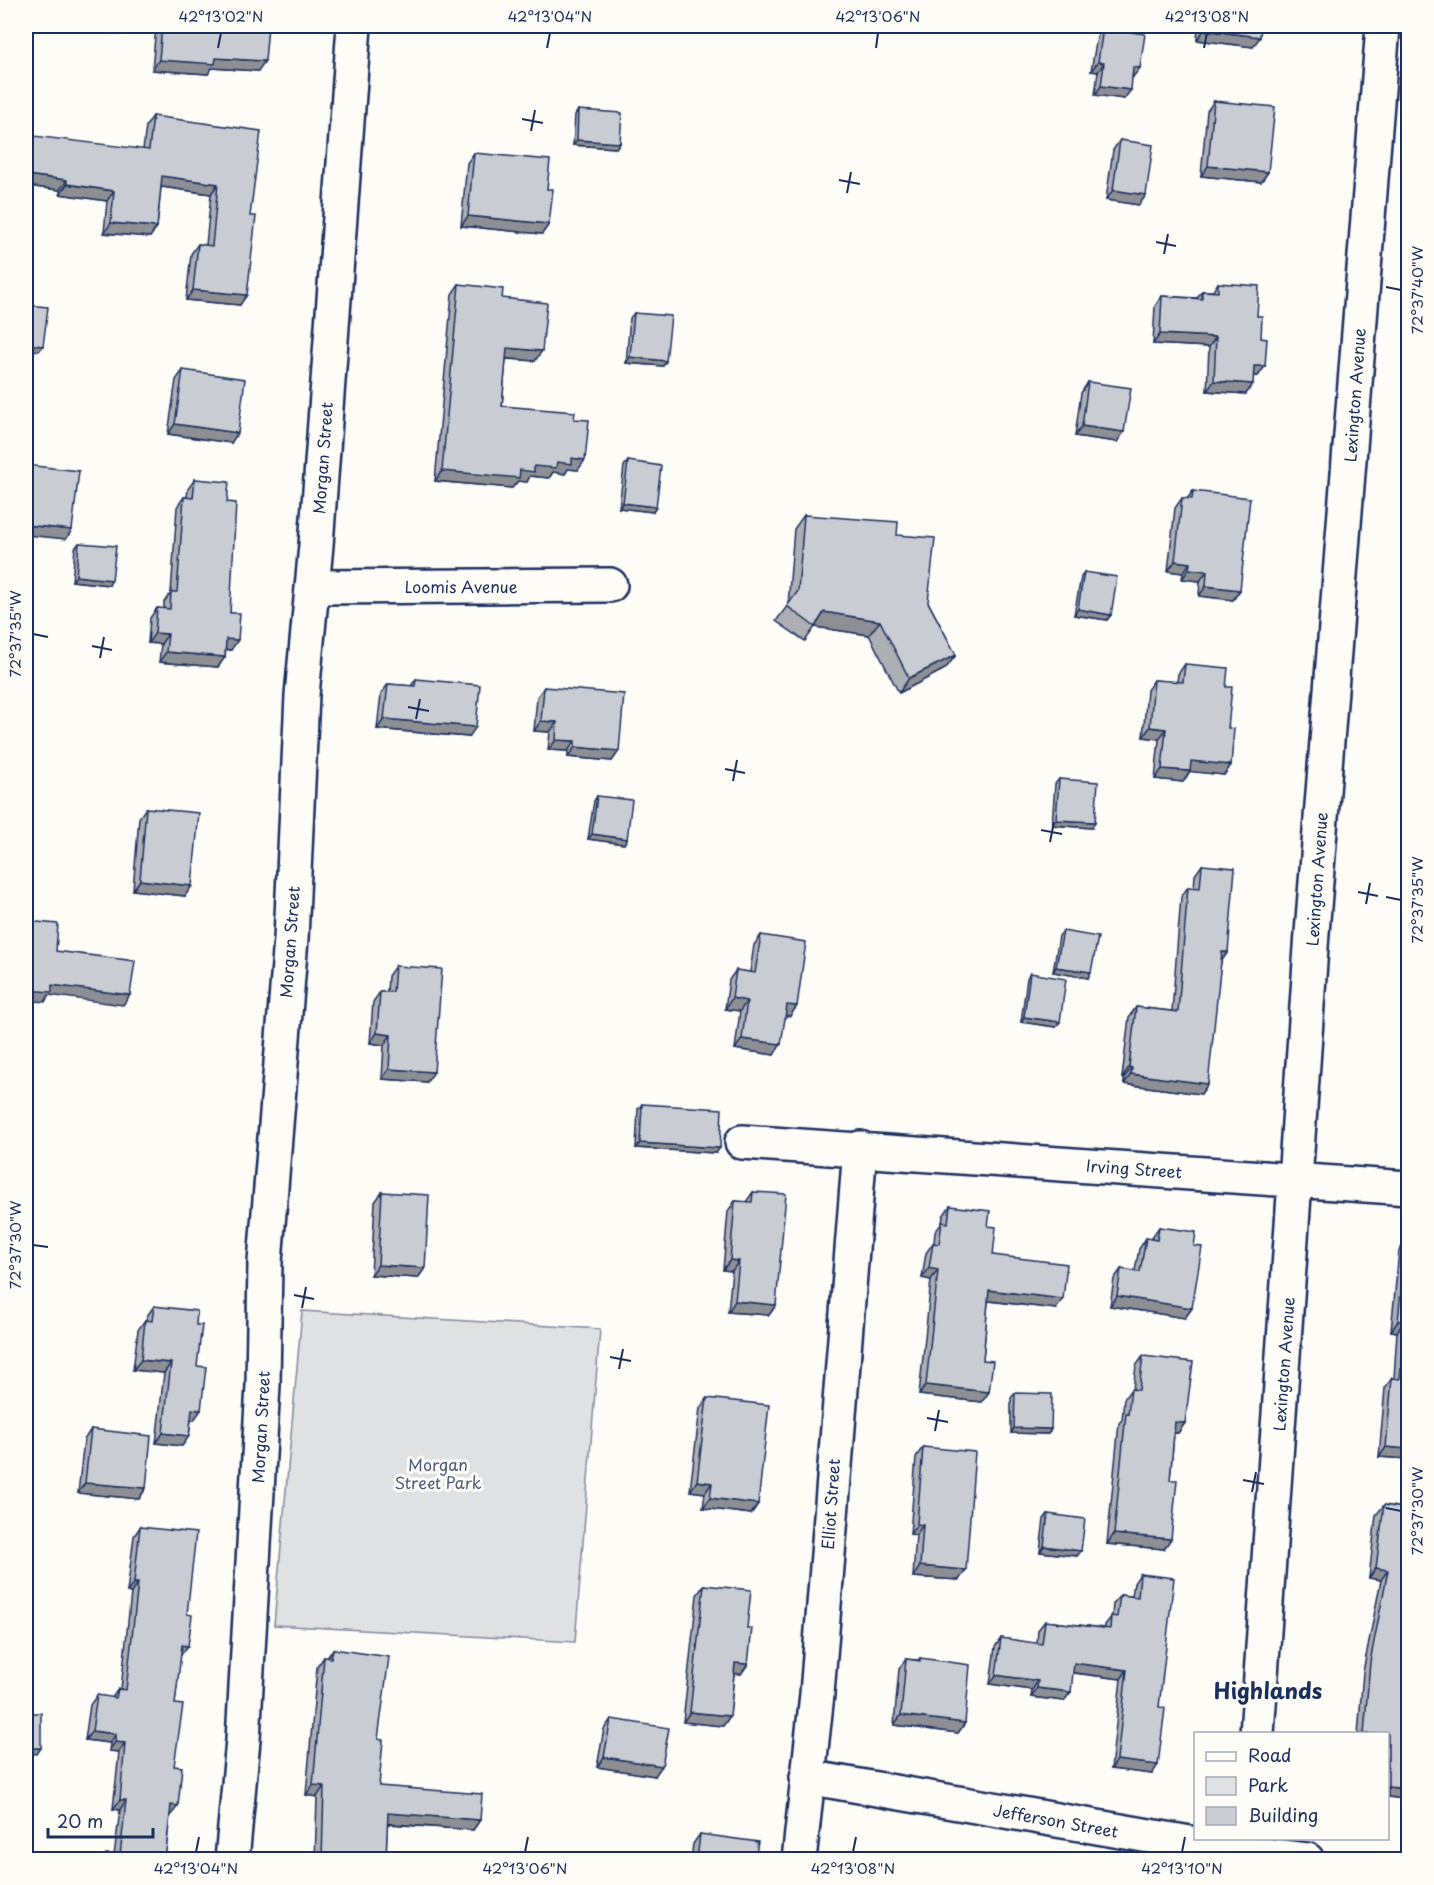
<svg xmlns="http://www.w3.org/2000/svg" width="1434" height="1885" font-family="'Playpen Sans',sans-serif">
<rect width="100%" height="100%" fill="#fdfcf7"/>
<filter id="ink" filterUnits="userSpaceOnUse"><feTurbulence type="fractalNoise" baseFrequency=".0167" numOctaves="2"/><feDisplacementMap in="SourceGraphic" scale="12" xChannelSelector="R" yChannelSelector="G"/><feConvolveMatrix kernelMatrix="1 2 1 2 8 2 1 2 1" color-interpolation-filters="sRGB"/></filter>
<g filter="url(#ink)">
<!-- green -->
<path fill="#e0e1e3" stroke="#7e88a0" stroke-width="1.5" d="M302,1311L600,1329L575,1642L274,1625Z"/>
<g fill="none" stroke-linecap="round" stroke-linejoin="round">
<defs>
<path id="minor" d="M313,587L610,585
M742,1142L1408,1188
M1257,1734L1312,933L1383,26
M807,1777L1248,1853L1307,1860
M232,1860L243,1740L263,1385L265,1262L291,939L302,695L316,545L354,26
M799,1860L817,1694L860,1148"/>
</defs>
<!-- minor casing -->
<use href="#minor" stroke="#1b2f5e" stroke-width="38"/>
<!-- minor -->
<use href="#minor" stroke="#fdfcf7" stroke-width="33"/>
</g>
<!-- wall -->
<path fill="#adafb5" stroke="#1b2f5e" stroke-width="1.5" d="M156,26H268L258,71L212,68L208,74L152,70Z
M1198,26H1261L1253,47L1197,40Z
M1103,28L1133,77H1132L1124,99L1095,95L1098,72L1091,71L1097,37Z
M1214,101L1268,172L1261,182L1201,176L1207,111Z
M578,110L620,143L616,148L573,145L575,115Z
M153,116L250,216L240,305L186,300L191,254L198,244L206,245L211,194L161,187L157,227L150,237L104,233L107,201L60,194V190L26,186L143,150L146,126Z
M1120,140L1146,195L1139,205L1106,200L1113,150Z
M474,153L547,189L549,224L542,234L461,226L467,163Z
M1218,283L1257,316L1265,366L1258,376H1254L1246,394L1207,391L1209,347L1153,344L1155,306L1162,296L1197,298L1202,291H1213Z
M459,284L502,298L535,361L506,359L502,406L574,419L578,470L568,469L565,474L553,472L549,478L530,476L527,482L518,481L512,488L435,481L452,294Z
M634,313L666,361L663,366L626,363L630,318Z
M183,370L231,443L168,434L176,380Z
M1088,382L1117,442L1075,436L1081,393Z
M628,461L656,507L653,512L619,508L624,466Z
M195,479L227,502L231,650L226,649L225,657L218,667L159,662L161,644L148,643L150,618L157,608L164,609V602L171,593L177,507L184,497H187L188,489Z
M1193,491L1240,590L1233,600L1199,596L1200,581L1182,579L1183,573L1168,571L1175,508L1182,498L1187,499Z
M804,515L897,535L928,602L956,655L945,669L899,693L869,635L815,627L805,641L776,621L788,605L794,529Z
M79,543L109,585L72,581L75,548Z
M1084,572L1111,615L1107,620L1074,615L1081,577Z
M1185,664L1226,687L1231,765L1224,775L1190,771L1183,782L1155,779L1159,739L1143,737L1147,690L1154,680L1177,682L1178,674Z
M416,679L469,737L377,729L381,694L388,684L411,686Z
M544,687L619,751L612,761L568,757V751L548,750L550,732L534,731L537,697Z
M1059,779L1092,828L1052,825L1055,784Z
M597,796L627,839L624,844L588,839L594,801Z
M146,808L185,896L133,890L139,818Z
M1202,865L1221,962L1201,1094L1124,1084V1078H1122L1129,1017L1136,1007L1172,1011L1181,897L1188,887L1194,888L1195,875Z
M1063,931L1088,978L1053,972L1059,936Z
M761,935L790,1016H785L774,1055L735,1049L740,1011L725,1009L729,980L736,970L750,972L754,945Z
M395,966L427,1082L382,1079L384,1045L370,1043L373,1002L380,992H387L388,976Z
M1030,973L1056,1027L1021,1022L1027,978Z
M1408,1091V1120L1406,1119Z
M642,1104L716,1153L636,1148L638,1109Z
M382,1192L425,1268L418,1278L371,1275L375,1202Z
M753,1192L776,1305L769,1315L728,1312L732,1271L723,1270L728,1211L735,1201L746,1202Z
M950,1206L988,1226L993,1255L1056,1309L988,1301L983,1360L982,1402L919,1395L931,1280L922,1278L926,1253L933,1243H934L935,1232L942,1223L943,1216Z
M1159,1227L1194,1246L1192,1308L1185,1318L1110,1306L1114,1279L1121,1269L1135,1271L1139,1249L1146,1238L1152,1239V1237Z
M1406,1241H1408V1459L1379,1457L1385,1388L1392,1378H1394L1397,1332L1391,1331L1399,1251Z
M154,1306L196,1325L197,1366L194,1420H191L189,1436L182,1446L156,1443L164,1373L133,1370L138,1330L145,1320L146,1321L147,1316Z
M1143,1356L1185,1423L1178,1433H1174L1164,1549L1107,1544L1119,1423L1122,1420L1124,1399L1131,1389H1133L1136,1366Z
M1015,1393L1051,1429L1048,1434L1011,1433V1398Z
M707,1398L758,1504L751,1514L703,1508L705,1493L690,1491L700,1408Z
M91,1429L146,1488L139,1499L78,1493L84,1440Z
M923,1447L959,1580L913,1577L916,1535L910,1534L916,1457Z
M1384,1505L1408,1509V1796L1406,1799L1388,1797V1734H1358L1363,1672L1381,1580L1369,1578L1376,1515Z
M1048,1514L1081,1551L1077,1556L1040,1552L1044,1519Z
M140,1527L181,1655H180L175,1704L174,1766L171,1815H170L165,1860H102L106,1854L114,1855L120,1810L113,1809L119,1752L109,1751L110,1743L85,1740L90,1705L97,1695L112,1698L118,1689H121L131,1593L127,1592L134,1536Z
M1140,1574L1159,1707L1152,1774L1111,1769L1121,1679L1073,1673L1064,1701L1031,1697L1032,1690L990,1684L995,1647L1001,1638L1037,1644L1038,1630L1045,1621L1105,1628V1625L1112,1616L1113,1604L1120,1595L1132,1596L1134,1583Z
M704,1585L747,1628L748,1664L741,1674L734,1673L730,1716L723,1726L683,1722L697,1595Z
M333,1649L378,1739L379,1786L480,1820L473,1830L387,1824L386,1857L385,1860H315L317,1797L306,1795L317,1667L324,1657L327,1658Z
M920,1658L965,1723L958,1733L894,1725L899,1669L906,1659L918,1660Z
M611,1719L655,1776L597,1767L604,1729Z
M700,1834L755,1860H691L693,1844Z"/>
<!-- shaded-wall -->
<path fill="#8d8f94" stroke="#1b2f5e" stroke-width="1.5" d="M84,26H92L122,28L118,34L81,30Z
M1204,30L1260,37L1253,47L1197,40Z
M216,58L265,61L258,71L212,68L208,74L152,70L159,60Z
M1098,62L1104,63L1098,72L1091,71Z
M1133,67L1140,68L1133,77L1127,76Z
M1101,86L1131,90L1124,99L1095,95Z
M577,140L620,143L616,148L573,145Z
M1208,166L1268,172L1261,182L1201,176Z
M26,175L67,180L60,190L26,186Z
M162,176L218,184L211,194L155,186Z
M67,184L114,191L107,201L60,194Z
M1113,190L1146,195L1139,205L1106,200Z
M468,216L549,224L542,234L461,226Z
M111,223L157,227L150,237L104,233Z
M193,290L247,295L240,305L186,300Z
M1160,334L1216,337L1209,347L1153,344Z
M26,344L43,346L39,351L26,349Z
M507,348L542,351L535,361L500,358Z
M630,357L666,361L663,366L626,363Z
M1254,366H1265L1258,376H1247Z
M1214,381L1253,384L1246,394L1207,391Z
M175,424L238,433L231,443L168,434Z
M1082,426L1124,432L1117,442L1075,436Z
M572,458L585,460L578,470L568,469L565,474L553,472L549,478L530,476L527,482L518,481L512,488L435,481L442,471L534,466Z
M623,503L656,507L653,512L619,508Z
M26,525L72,530L66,539L26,535Z
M1175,561L1190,563L1183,573L1168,571Z
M1189,569L1207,571L1200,581L1182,579Z
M76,576L112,580L109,585L72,581Z
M1206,586L1240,590L1233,600L1199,596Z
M1078,609L1111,615L1107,620L1074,615Z
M824,612L880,621L869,635L815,627Z
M155,633L168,634L161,644L148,643Z
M226,639L238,640L231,650L219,649Z
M166,652L225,657L218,667L159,662Z
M956,655L945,669L899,693L909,678Z
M384,719L476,727L469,737L377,729Z
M541,721L557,722L550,732L534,731Z
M1150,727L1166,729L1159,739L1143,737Z
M556,740L575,741L568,751L548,750Z
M575,747L619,751L612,761L568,757Z
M1191,761L1231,765L1224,775L1184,771Z
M1162,769L1190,771L1183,782L1155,779Z
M1056,820L1095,822L1092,828L1052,825Z
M592,834L627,839L624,844L588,839Z
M140,880L192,886L185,896L133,890Z
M1222,952H1228L1221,962Z
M1056,967L1091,972L1088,978L1053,972Z
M52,985L130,995L123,1005L49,995L45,1002L26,1000V990Z
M732,998L747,1001L740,1011L725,1009Z
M787,1005L797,1006L790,1016L780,1015Z
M1024,1017L1060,1022L1056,1027L1021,1022Z
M377,1033L391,1035L384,1045L370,1043Z
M742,1039L781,1044L774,1055L735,1049Z
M1129,1067L1132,1068L1124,1078H1122Z
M389,1069L434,1072L427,1082L382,1079Z
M1131,1074L1208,1084L1201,1094L1124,1084Z
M640,1143L720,1148L716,1153L636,1148Z
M730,1260L739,1261L732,1271L723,1270Z
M378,1265L425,1268L418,1278L371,1275Z
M929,1268L938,1270L931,1280L922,1278Z
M989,1290L1063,1299L1056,1309L982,1300Z
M1117,1296L1192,1308L1185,1318L1110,1306Z
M735,1301L776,1305L769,1315L728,1312Z
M1398,1321L1404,1322L1397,1332L1391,1331Z
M141,1360L171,1363L164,1373L133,1370Z
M926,1385L989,1392L982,1402L919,1395Z
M192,1409L201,1410L194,1420L185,1419Z
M1175,1422L1185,1423L1178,1433L1168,1432Z
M1014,1428L1051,1429L1048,1434L1011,1433Z
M163,1433L189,1436L182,1446L156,1443Z
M1386,1447L1408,1449V1459L1379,1457Z
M697,1481L712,1483L705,1493L690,1491Z
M85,1483L146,1488L139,1499L78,1493Z
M710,1498L758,1504L751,1514L703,1508Z
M917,1524L923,1525L916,1535L910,1534Z
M1114,1534L1171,1539L1164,1549L1107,1544Z
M1044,1546L1081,1551L1077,1556L1040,1552Z
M920,1566L966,1570L959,1580L913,1577Z
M1376,1568L1388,1570L1381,1580L1369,1578Z
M134,1583H138L131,1593L127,1592Z
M182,1645L188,1646L181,1655L175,1654Z
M735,1663L748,1664L741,1674L728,1673Z
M1074,1663L1127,1670L1121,1679L1068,1672Z
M996,1675L1038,1681L1032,1690L990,1684Z
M1037,1688L1071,1692L1064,1701L1031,1697Z
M690,1712L730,1716L723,1726L683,1722Z
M901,1715L965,1723L958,1733L894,1725Z
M92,1731L116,1734L110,1743L85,1740Z
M115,1742L125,1743L119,1752L109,1751Z
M26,1748H41L37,1754L26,1753Z
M604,1757L662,1766L655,1776L597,1767Z
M1117,1760L1158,1765L1152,1774L1111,1769Z
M313,1785L324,1786L317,1797L306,1795Z
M1388,1787L1408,1789V1796L1406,1799L1388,1797Z
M120,1800H126L120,1810L113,1809Z
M171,1805L178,1806L171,1815L165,1814Z
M388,1813L480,1820L473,1830L381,1823Z
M367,1856L386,1857L385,1860H365Z"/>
<!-- building -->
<path fill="#c9ccd3" stroke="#1b2f5e" stroke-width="1.5" d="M92,26H122V28Z
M162,26H268L265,61L216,58L215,64L159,60Z
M1204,26H1261L1260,37L1204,30Z
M1103,28L1145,34L1140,68L1133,67L1131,90L1101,86L1104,63L1098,62Z
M1214,101L1275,107L1268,172L1208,166Z
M578,110L622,113L620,143L577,140Z
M153,116L261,131L250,216H256L247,295L193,290L198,244L212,246L218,184L162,176L157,227L111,223L114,191L67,184V180L26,175V135L149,150Z
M1120,140L1153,145L1146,195L1113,190Z
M474,153L550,160L547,189H553L549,224L468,216Z
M1218,283L1259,286L1257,316H1262L1261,338L1267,339L1265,366H1254L1253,384L1214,381L1216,337L1160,334L1162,296L1202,299V291L1218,292Z
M459,284L503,289L502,298L547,303L542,351L507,348L502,406L575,412L574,419L589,420L585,460L572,458V464L557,462L556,468L534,466V472L520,470L519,478L442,471Z
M26,305L48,307L43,346L26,344Z
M634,313L671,316L666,361L630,357Z
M183,370L245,379L238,433L175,424Z
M1088,382L1131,388L1124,432L1082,426Z
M628,461L661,466L656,507L623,503Z
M26,465L79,471L72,530L26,525Z
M195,479L229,482L227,502L236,503L230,613H240L238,640L226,639L225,657L166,652L168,634L155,633L157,608L170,609L171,592H177L184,497L193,498Z
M1193,491L1250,498L1240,590L1206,586L1207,571L1189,569L1190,563L1175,561L1182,498L1192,499Z
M804,515L898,522L897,535L935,538L928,602L956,655L909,678L880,621L824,612L815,627L787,606L798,591Z
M79,543L116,546L112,580L76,576Z
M1084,572L1117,577L1111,615L1078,609Z
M1185,664L1228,668L1226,687H1232L1228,728L1234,729L1231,765L1191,761L1190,771L1162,769L1166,729L1150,727L1154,680L1183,682Z
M416,679L480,685L476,727L384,719L388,684L415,686Z
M544,687L624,694L619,751L575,747V741L556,740L557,722L541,721Z
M1059,779L1098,782L1095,822L1056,820Z
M597,796L632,800L627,839L592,834Z
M146,808L199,813L192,886L140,880Z
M1202,865L1235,868L1228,952H1222L1208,1084L1131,1074L1132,1068L1129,1067L1136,1007L1178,1012L1188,887L1200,888Z
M26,921L58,924L56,951L135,961L130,995L52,985V992L26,990Z
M1063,931L1098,937L1091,972L1056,967Z
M761,935L806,942L797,1006L787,1005L781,1044L742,1039L747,1001L732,998L736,970L755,973Z
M395,966L442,969L434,1072L389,1069L391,1035L377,1033L380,992H393Z
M1030,973L1066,979L1060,1022L1024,1017Z
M642,1104L722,1109L720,1148L640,1143Z
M382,1192L429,1195L425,1268L378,1265Z
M753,1192L786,1194L776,1305L735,1301L739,1261L730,1260L735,1201L752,1202Z
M950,1206L990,1211L988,1226L996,1227L993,1255L1067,1264L1063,1299L989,1290L983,1360L993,1361L989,1392L926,1385L938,1270L929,1268L933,1243L939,1244L942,1222L948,1223Z
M1159,1227L1196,1232L1194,1246L1202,1247L1192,1308L1117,1296L1121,1269L1140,1272L1146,1238L1157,1240Z
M1406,1241H1408V1449L1386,1447L1392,1378L1400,1379L1404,1322L1398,1321Z
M154,1306L197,1311L196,1325H202L197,1366L206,1367L201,1410L192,1409L189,1436L163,1433L171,1363L141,1360L145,1320L152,1321Z
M1143,1356L1193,1362L1185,1423L1175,1422L1170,1480H1177L1171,1539L1114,1534L1126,1413L1128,1414L1131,1389L1139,1390Z
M1015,1393L1052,1394L1051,1429L1014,1428Z
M707,1398L769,1405L758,1504L710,1498L712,1483L697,1481Z
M91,1429L151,1436L146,1488L85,1483Z
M923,1447L975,1452L966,1570L920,1566L923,1525L917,1524Z
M1384,1505L1408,1509V1789L1388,1787V1734H1364L1370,1662L1388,1570L1376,1568Z
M1048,1514L1085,1519L1081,1551L1044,1546Z
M140,1527L196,1533L187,1614L192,1615L188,1646L182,1645L175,1704L183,1705L174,1766L182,1767L178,1806L171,1805L165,1860H105L106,1854L120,1856L126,1800H120L125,1743L115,1742L116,1734L92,1731L97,1695L116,1698L118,1689L126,1690L138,1583H134Z
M1140,1574L1174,1578L1159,1707L1165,1708L1158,1765L1117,1760L1127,1670L1074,1663L1071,1692L1037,1688L1038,1681L996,1675L1001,1638L1042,1644L1045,1621L1110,1629L1111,1616L1117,1617L1120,1595L1138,1597Z
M704,1585L751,1590L747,1628H752L748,1664L735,1663L730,1716L690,1712Z
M333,1649L389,1657L378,1739L383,1740L379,1786L482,1794L480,1820L388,1813L386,1857L367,1856V1860H322L324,1786L313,1785L324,1657L331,1658Z
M920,1658L970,1665L965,1723L901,1715L906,1659L920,1661Z
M26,1713H41V1748H26Z
M611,1719L669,1728L662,1766L604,1757Z
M700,1834L758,1842L755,1860H697Z
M85,1858L97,1860H85Z"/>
</g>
<!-- ticks -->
<path fill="none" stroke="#1b2f5e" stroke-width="2" d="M218,48L221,33M547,48L550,33M876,48L878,33M1204,48L1207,33M522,119L543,123M531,131L535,110M839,180L860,184M847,193L851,172M1156,242L1176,246M1164,254L1168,234M1386,287L1401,290M33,634L48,637M92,646L112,650M100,658L104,637M408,707L429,711M416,719L420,699M725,769L745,773M733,781L737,760M1041,830L1062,834M1050,842L1054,822M1358,892L1378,896M1386,897L1401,900M1366,904L1370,883M33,1245L48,1247M294,1295L314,1299M302,1308L306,1287M610,1357L631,1361M619,1369L623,1349M927,1418L948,1422M935,1431L939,1410M1243,1480L1264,1484M1252,1492L1256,1472M1386,1508L1401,1511M196,1852L199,1837M525,1852L528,1837M853,1852L856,1837M1182,1852L1185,1837"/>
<g text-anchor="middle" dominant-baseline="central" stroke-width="6" stroke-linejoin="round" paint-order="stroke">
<!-- street labels -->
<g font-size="16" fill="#1b2f5e" stroke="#fdfcf7">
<text transform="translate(1354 395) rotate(-86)">Lexington Avenue</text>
<text transform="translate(322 458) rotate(-86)">Morgan Street</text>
<text x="461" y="586">Loomis Avenue</text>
<text transform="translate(1316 879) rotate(-86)">Lexington Avenue</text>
<text transform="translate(289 942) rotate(-86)">Morgan Street</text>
<text transform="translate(1134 1168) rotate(4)">Irving Street</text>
<text transform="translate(1283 1364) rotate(-86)">Lexington Avenue</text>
<text transform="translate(260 1427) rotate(-87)">Morgan Street</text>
<text transform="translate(830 1504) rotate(-86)">Elliot Street</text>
<text transform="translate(1056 1820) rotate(10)">Jefferson Street</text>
</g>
<!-- park labels -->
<g font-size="16" fill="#4c5c7f" stroke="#fdfcf7">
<text x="438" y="1464">Morgan<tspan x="438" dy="18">Street Park</tspan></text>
</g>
<!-- district labels -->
<g font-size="22" font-weight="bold" fill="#1b2f5e" stroke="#fdfcf7">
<text x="1268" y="1689">Highlands</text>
</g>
</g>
<!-- margin -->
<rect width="1434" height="1885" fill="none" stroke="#fdfcf7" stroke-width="66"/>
<!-- legend -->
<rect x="1194" y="1732" width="195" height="108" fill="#fdfcf7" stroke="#a3aaba" stroke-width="1.5"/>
<rect x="1206" y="1752" width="30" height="9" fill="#fdfcf7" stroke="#a3aaba" stroke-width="1.5"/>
<text x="1248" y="1762" font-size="18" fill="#1b2f5e">Road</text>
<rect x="1206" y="1777" width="30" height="18" fill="#e0e1e3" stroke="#a3aaba" stroke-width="1.5"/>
<text x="1248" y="1792" font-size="18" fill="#1b2f5e">Park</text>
<rect x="1206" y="1807" width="30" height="18" fill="#c9ccd3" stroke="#a3aaba" stroke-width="1.5"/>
<text x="1248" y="1822" font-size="18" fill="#1b2f5e">Building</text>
<!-- scale -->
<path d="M48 1828v9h105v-9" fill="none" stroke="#1b2f5e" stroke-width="3"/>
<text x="57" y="1828" font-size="18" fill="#1b2f5e" stroke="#fdfcf7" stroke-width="4.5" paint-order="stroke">20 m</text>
<rect x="33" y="33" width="1368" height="1819" fill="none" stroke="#1b2f5e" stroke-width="2"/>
<g font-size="15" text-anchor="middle" fill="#1b2f5e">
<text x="221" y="22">42°13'02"N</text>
<text x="550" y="22">42°13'04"N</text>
<text x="878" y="22">42°13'06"N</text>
<text x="1207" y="22">42°13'08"N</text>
<text transform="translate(1418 290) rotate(-90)" y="5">72°37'40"W</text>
<text transform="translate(16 634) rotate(-90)" y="5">72°37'35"W</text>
<text transform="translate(1418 900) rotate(-90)" y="5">72°37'35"W</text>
<text transform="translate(16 1245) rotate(-90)" y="5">72°37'30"W</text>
<text transform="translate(1418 1511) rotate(-90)" y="5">72°37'30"W</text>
<text x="196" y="1874">42°13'04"N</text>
<text x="525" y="1874">42°13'06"N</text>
<text x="853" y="1874">42°13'08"N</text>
<text x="1182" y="1874">42°13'10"N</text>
</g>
</svg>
